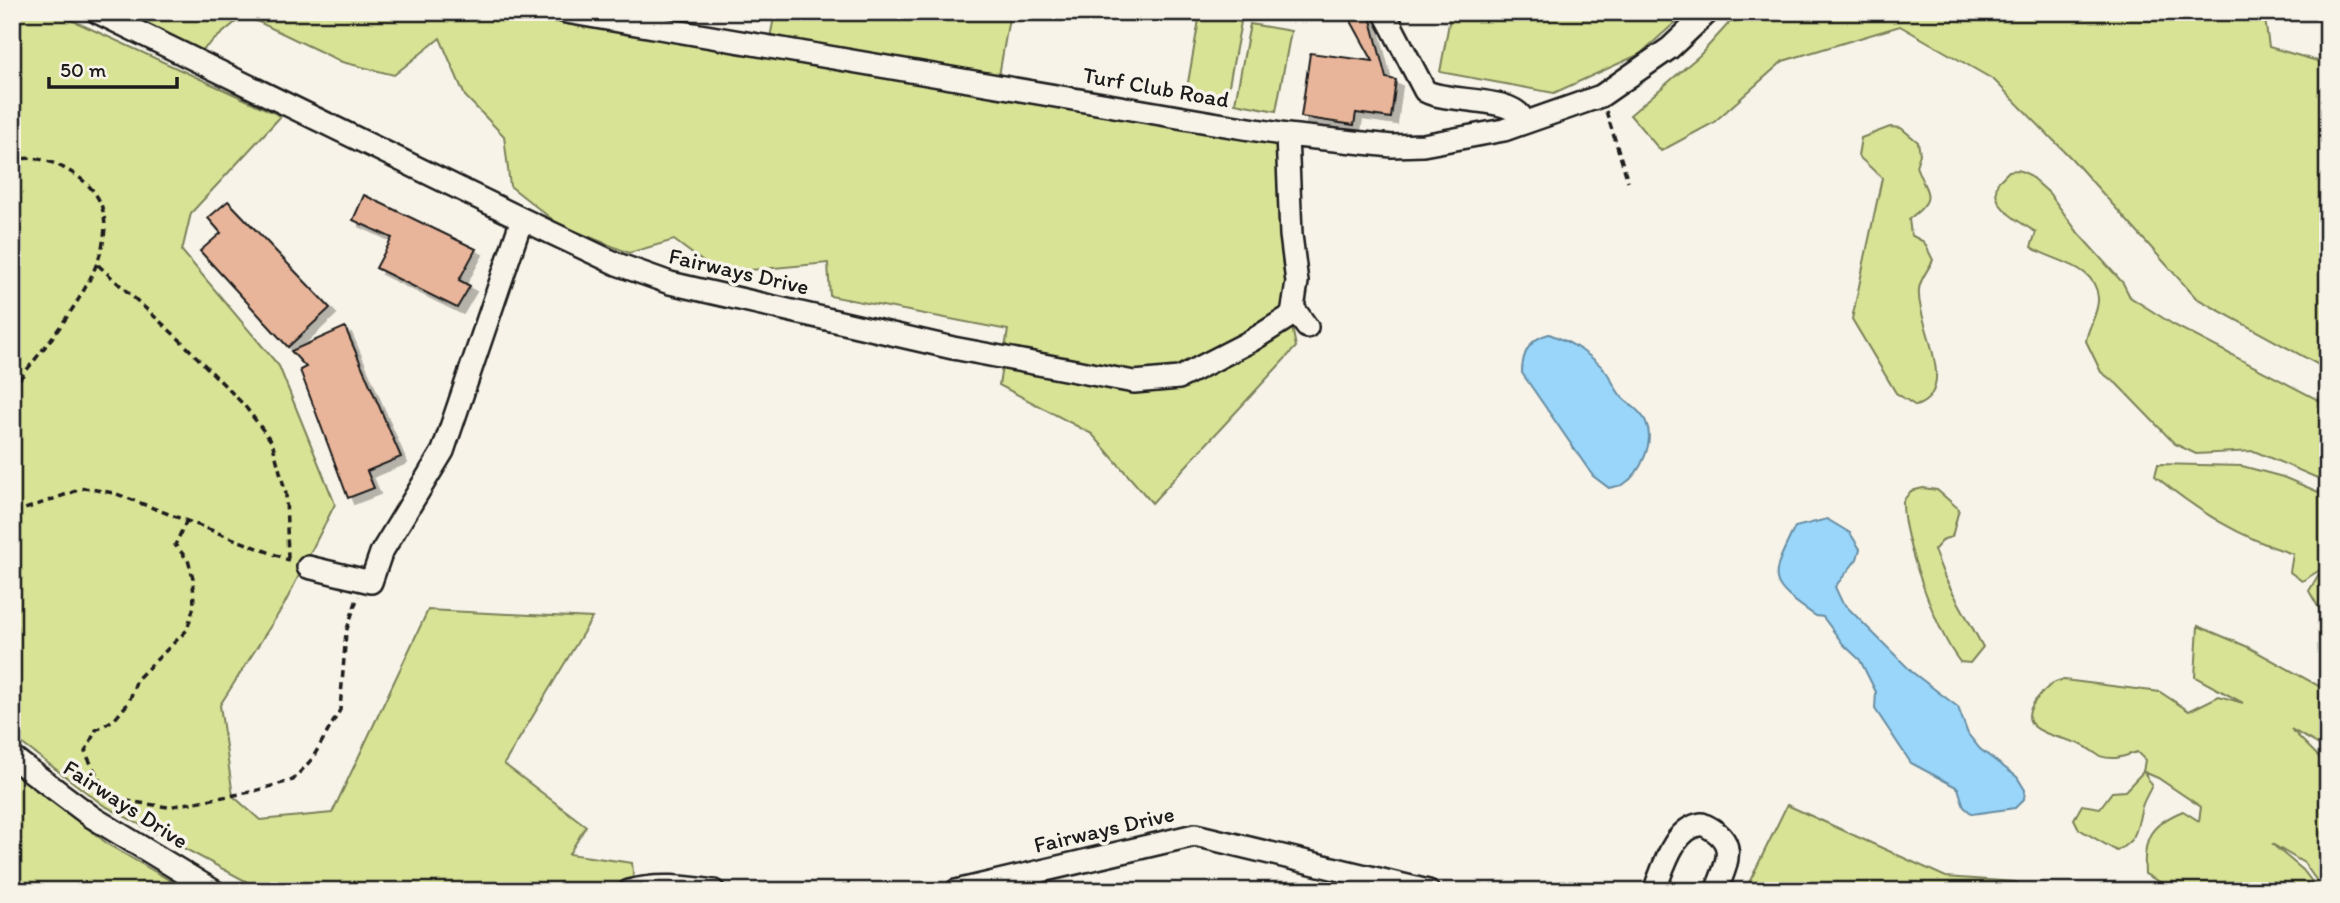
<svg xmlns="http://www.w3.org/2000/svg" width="2340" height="903" font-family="Itim,sans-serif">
<defs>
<filter id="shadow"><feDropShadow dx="6" dy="6" stdDeviation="0" flood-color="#0004"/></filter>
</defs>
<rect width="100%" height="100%" fill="#f7f3e8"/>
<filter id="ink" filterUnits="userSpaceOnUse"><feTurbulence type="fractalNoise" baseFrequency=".0143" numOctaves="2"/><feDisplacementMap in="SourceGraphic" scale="14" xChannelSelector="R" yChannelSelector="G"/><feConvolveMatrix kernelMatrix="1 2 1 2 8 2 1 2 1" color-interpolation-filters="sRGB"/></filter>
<g filter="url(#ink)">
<!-- green -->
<path fill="#d8e396" stroke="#7a8059" stroke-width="2" d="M12,12H54L281,116L191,213L182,251L279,366L335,504L284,605L220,705L233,796L260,820L332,813L428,610L592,618L504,764L586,826L569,854L632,863L634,881L588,891H264L103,805L12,736Z
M121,12H496L1279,142L1288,306L1296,347L1152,503L1092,434L999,385L1008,330L830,296L828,263L718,273L674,240L629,253L558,224L510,186L504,136L465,96L440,38L394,75L342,62L244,15L201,51Z
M775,12H1010L999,76L770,38Z
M1451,12H1687L1640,54L1554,93L1440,72Z
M1739,12H2264L2269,47L2328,64V370L2196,298L2072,159L1994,80L1900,26L1783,61L1713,123L1661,151L1630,115L1700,55Z
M1200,14L1241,22L1226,101L1186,94Z
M1250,24L1291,31L1276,111L1235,103Z
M1890,127L1901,128L1918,142L1920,154L1916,166C1926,194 1939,197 1909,219L1911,235L1924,242L1933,260C1929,269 1919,280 1919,290C1916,322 1961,390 1916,406L1896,393L1852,319L1882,178L1858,156L1861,138Z
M2018,170L2028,174L2049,193L2079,234L2123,283L2130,297L2174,325L2328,405V480L2315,477L2254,451L2196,454L2175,444L2117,384L2101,372L2086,341C2088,326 2099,313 2098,298C2096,264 2053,262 2031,247L2036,232C2019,222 1988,206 1998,182L2009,171Z
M2158,464L2242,466L2283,477L2328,496V565L2302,581L2290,572L2293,554C2239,537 2199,512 2155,476Z
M1923,488L1937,490L1959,509L1952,537L1944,539L1934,550L1945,578L1983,647L1970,663L1960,662C1937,633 1902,538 1903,501L1911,491Z
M2328,569V624L2309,591L2320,572Z
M2198,626L2248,647L2328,691V750L2291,729L2328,766V891H2324L2304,863L2272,844L2303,870L2319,891H2176L2145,874C2143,838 2149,825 2183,811L2199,821L2201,807L2158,778L2144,772L2152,785C2149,793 2142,802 2141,811C2136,832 2137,839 2117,851L2079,829L2074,819L2082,805L2100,808L2112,792L2125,791L2143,772L2145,760L2137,752C2130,754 2123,757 2116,758C2096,759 2095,751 2082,745C2059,735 2005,732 2041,694C2048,687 2054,680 2064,680L2160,692L2189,711L2219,696L2243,703L2195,677Z
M12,769L109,845L188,891H12Z
M1787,805L1946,877L2015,882L2033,891H1745Z"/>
<!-- water -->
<path fill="#99d6fa" stroke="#678ca1" stroke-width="2" d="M1549,334C1569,341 1594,356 1607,373C1612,380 1615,389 1621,396C1629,405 1641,410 1646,422C1655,442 1641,473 1624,484C1619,487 1614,486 1609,488L1593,476L1522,373C1522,353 1529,339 1549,334Z
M1827,519L1850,533L1860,549L1857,559L1835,587L1842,602L1912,672L1958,707L1968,734L1980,749L2017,777L2025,790L2024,799L2015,808L1972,814L1964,807L1958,788L1911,763L1875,709L1876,692L1860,660L1843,644L1823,617L1816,616C1766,582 1769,580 1795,527Z"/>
<!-- building -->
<path fill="#e8b59a" stroke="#1c1c1c" stroke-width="2" filter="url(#shadow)" d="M1346,12H1366L1371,20L1386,78L1396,80L1391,118L1356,113L1354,125L1301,117L1310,53L1373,61Z
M364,195L476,249L459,280L470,286L457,308L376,268L392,238L353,220Z
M228,201L330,308L288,347L200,251L221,233L208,218Z
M345,327L401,457L367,471L374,488L348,498L300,370L306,367L291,351Z"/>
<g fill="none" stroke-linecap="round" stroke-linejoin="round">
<defs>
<path id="minor" d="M97,12L522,219L617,264L670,283L953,348L1134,382L1179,378L1251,341L1292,315L1297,282L1291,235L1287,135
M566,12L1219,124L1287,135L1392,146L1423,145L1504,130L1601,96L1670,48L1708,12
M1384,12L1425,91C1449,104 1517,95 1524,122
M1294,309L1307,327
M308,567L371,582L381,553L443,451L522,219
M12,757L92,817L214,891
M629,891C657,883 686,887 714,891
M956,891L1195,835L1428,891
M1654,891C1664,867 1673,828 1702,824C1739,840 1728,861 1716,891"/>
</defs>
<!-- minor casing -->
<use href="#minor" stroke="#1c1c1c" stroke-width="26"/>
<!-- path -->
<path stroke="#1c1c1c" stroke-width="3.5" stroke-dasharray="7 5" stroke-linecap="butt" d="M1606,111L1628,181
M12,161C36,153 57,163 77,176C155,229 48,340 12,389
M98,265L178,338L244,405L272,442L286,494L288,559
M14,513L84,488L114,493L289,560
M187,520L175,545L188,560L193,578L194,606L187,630L137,679L129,702L115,719L96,730L85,752L104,789L127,801L168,807L251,792L293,780L312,759L340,710L346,632L358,596"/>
<!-- minor -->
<use href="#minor" stroke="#f7f3e8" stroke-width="21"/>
</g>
</g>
<g text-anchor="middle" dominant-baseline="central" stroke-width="7" stroke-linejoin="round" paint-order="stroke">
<!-- street labels -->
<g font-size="23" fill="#1c1c1c" stroke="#f7f3e8">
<text transform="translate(1156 87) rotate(10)">Turf Club Road</text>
<text transform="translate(739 271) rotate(13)">Fairways Drive</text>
<text transform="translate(126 804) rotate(33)">Fairways Drive</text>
<text transform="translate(1104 829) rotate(-13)">Fairways Drive</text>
</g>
</g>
<!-- margin -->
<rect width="2340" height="903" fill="none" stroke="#f7f3e8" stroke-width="42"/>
<rect x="21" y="21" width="2298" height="861" fill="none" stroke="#1c1c1c" stroke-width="2.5" filter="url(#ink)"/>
<!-- scale -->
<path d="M49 77v10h128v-10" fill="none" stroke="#1c1c1c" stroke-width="3.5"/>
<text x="60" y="77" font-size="21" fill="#1c1c1c" stroke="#f7f3e8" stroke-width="5" paint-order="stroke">50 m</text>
</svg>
